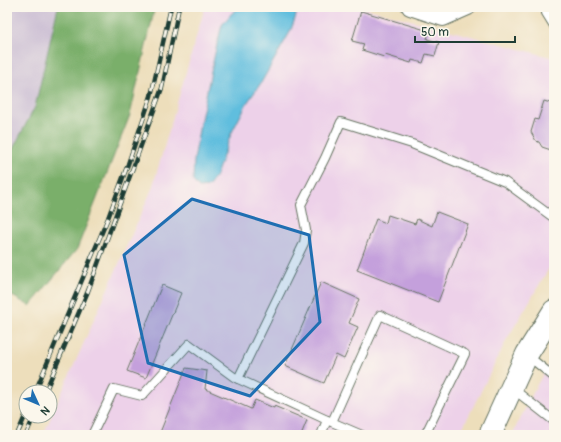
<svg xmlns="http://www.w3.org/2000/svg" width="561" height="442" font-family="Pangolin,sans-serif">
	<rect width="100%" height="100%" fill="#fbf7ec"/>
	<filter id="ink" filterUnits="userSpaceOnUse"><feTurbulence type="fractalNoise" baseFrequency=".025" numOctaves="2"/><feDisplacementMap in="SourceGraphic" scale="8" xChannelSelector="R" yChannelSelector="G"/><feConvolveMatrix kernelMatrix="1 2 1 2 8 2 1 2 1" color-interpolation-filters="sRGB"/></filter>
	<filter id="wash" filterUnits="userSpaceOnUse"><feTurbulence type="fractalNoise" baseFrequency=".012" numOctaves="4" result="noise"/><feDisplacementMap in="SourceGraphic" scale="16" xChannelSelector="R" yChannelSelector="G"/><feGaussianBlur stdDeviation="0.9" result="paint"/><feColorMatrix in="noise" values="0 0 0 0 0 0 0 0 0 0 0 0 0 0 0 0 0 1.4 0 .05"/><feComposite in="paint" operator="in"/></filter>
	<g filter="url(#wash)">
		<rect width="100%" height="100%" fill="#eddebb"/>
		<!-- built -->
		<g fill="#edd1e9">
			<path d="M205,7H360L554,58V260L507,339L459,435H43L152,189Z"/>
			<path d="M554,355V435H512L538,383Z"/>
		</g>
		<!-- industrial -->
		<path fill="#ccbfd4" d="M7,7H58L35,107L7,160Z"/>
		<!-- forest -->
		<path fill="#7aaf6b" stroke="#4c7650" d="M58,7H155L130,115L77,249L30,306L7,293V160L35,107Z"/>
		<!-- water -->
		<path fill="#60bede" stroke="#407e89" d="M240,7H295L296,16L290,32L261,83L247,103L231,134L215,178L208,187L199,188L193,181L194,161L200,124L215,53L222,25L231,14Z"/>
		<g id="blocks">
			<!-- building -->
			<g fill="#c4a0dc">
				<path d="M361,11L429,31L427,39L439,42L435,56L426,54L423,63L412,60L411,63L385,55L384,57L362,50L364,44L352,41Z"/>
				<path d="M544,101L554,104V151L542,147L539,142L536,141L531,132L535,119L538,120Z"/>
				<path d="M437,212L468,224L438,302L357,270L376,219L386,223L388,215L415,224L417,219L432,226Z"/>
				<path d="M321,282L359,299L349,323L358,327L344,359L336,355L324,383L285,366Z"/>
				<path d="M162,285L181,293L146,378L127,371Z"/>
				<path d="M186,368L207,371L205,389L251,409L255,400L274,408V406L307,420L301,435H159Z"/>
			</g>
		</g>
	</g>
	<g filter="url(#ink)">
		<use href="#blocks" fill-opacity="0" stroke="#677563" stroke-width="1"/>
		<g fill="none" stroke-linecap="round" stroke-linejoin="round">
			<defs>
				<g id="lane">
					<path d="M548,7L546,13L554,26"/>
					<path d="M527,355L554,377"/>
					<path d="M238,379L304,243L306,230L301,205L325,158L341,122L412,144L505,182L554,218"/>
					<path d="M512,388L554,421"/>
					<path d="M332,422L380,315L465,354L425,435"/>
					<path d="M92,435L114,389L142,396L189,344L234,377L327,420"/>
					<path d="M321,435L327,420L362,435"/>
					<path d="M552,435L554,432"/>
				</g>
				<path id="street" d="M410,7L443,18L468,7"/>
				<path id="primary" d="M490,435L527,354L554,311"/>
			</defs>
			<!-- lane casing -->
			<use href="#lane" stroke="#677563" stroke-width="10"/>
			<!-- street casing -->
			<use href="#street" stroke="#677563" stroke-width="18"/>
			<!-- primary casing -->
			<use href="#primary" stroke="#677563" stroke-width="24"/>
			<!-- lane -->
			<use href="#lane" stroke="#fff" stroke-width="8"/>
			<!-- street -->
			<use href="#street" stroke="#fff" stroke-width="16"/>
			<!-- primary -->
			<use href="#primary" stroke="#fff" stroke-width="22"/>
			<defs>
				<g id="rail">
					<path d="M35,392L108,218L128,164L151,96L171,7"/>
					<path d="M45,392L88,291L162,88L179,7"/>
					<path d="M17,435L26,414"/>
					<path d="M26,435L34,416"/>
				</g>
			</defs>
			<!-- rail casing -->
			<use href="#rail" stroke="#1f3d34" stroke-width="4.5"/>
			<!-- rail -->
			<use href="#rail" stroke="#fbf7ec" stroke-width="3" stroke-dasharray="9" stroke-linecap="butt"/>
		</g>
	</g>
	<!-- marked area -->
	<path fill="#1f6fb2" fill-opacity="0.2" stroke="#1f6fb2" stroke-width="3" stroke-linejoin="round" d="M192,199L309,235L320,322L250,396L148,363L124,255Z"/>
	<!-- margin -->
	<rect width="561" height="442" fill="none" stroke="#fbf7ec" stroke-width="24"/>
	<!-- north arrow -->
	<g transform="translate(38 404) rotate(134)"><circle r="19" fill="#fbf7ec" stroke="#a3ada2"/>
	<path d="M0-3L7 15L0 10L-7 15Z" fill="#1f6fb2"/>
	<text y="-6" font-size="11" font-weight="bold" text-anchor="middle" fill="#1f3d34">N</text>
	</g>
	<!-- scale -->
	<path d="M415 36v6h100v-6" fill="none" stroke="#1f3d34" stroke-width="2"/>
	<text x="421" y="36" font-size="12" fill="#1f3d34" stroke="#fbf7ec" stroke-width="3" paint-order="stroke">50 m</text>
</svg>
